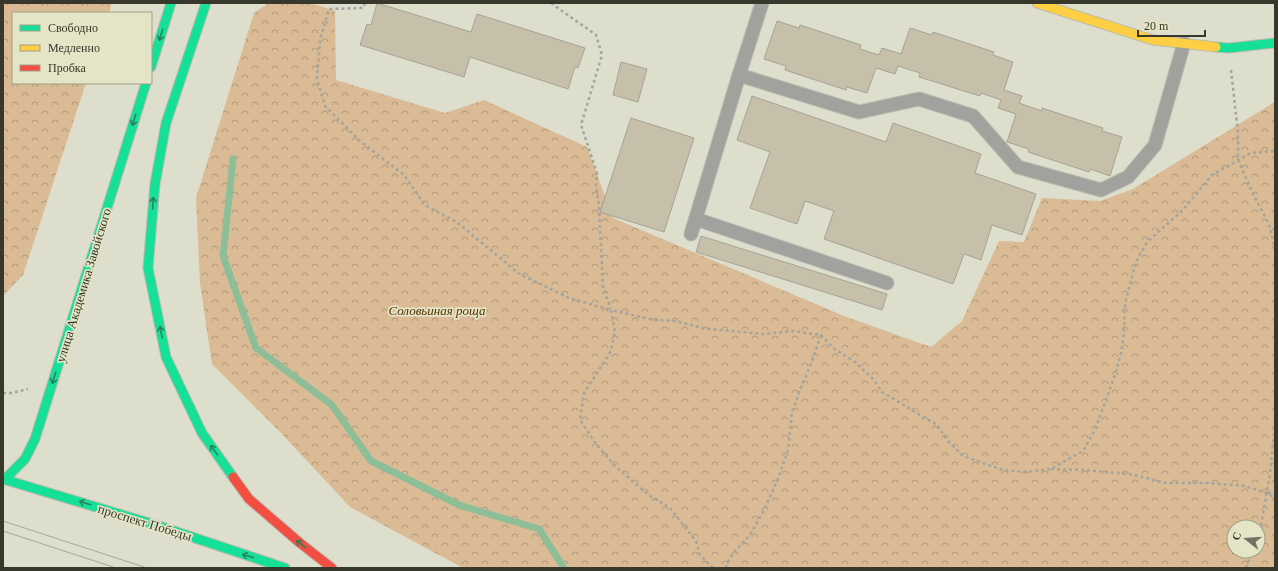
<svg xmlns="http://www.w3.org/2000/svg" width="1278" height="571" font-family="Georgia,serif">
	<defs>
		<pattern id="forest-crowns" width="20" height="18" patternUnits="userSpaceOnUse"><rect width="20" height="18" fill="#dabb95"/><path d="M2 6a3 3 0 1 1 6 0M12 15a3 3 0 1 1 6 0" fill="none" stroke="#b2997a"/></pattern>
	</defs>
	<rect width="100%" height="100%" fill="#dedecd"/>
	<!-- forest -->
	<g fill="url(#forest-crowns)" fill-rule="evenodd">
		<path d="M3,3H112L109,13H13V83H86L23,275L3,296Z"/>
		<path d="M269,3H311L335,11L336,80L445,113L484,100L587,147L613,218L844,316L931,347L962,321L999,241L1024,242L1042,198L1100,201L1133,189L1275,102V568H463L350,507L283,435L212,364L200,283L196,198L254,13ZM1234,527H1258V551H1234Z"/>
	</g>
	<g fill="none" stroke-linecap="round" stroke-linejoin="round">
		<!-- stream -->
		<path stroke="#8ebe98" stroke-width="7" d="M233,159L223,256L256,348L332,405L371,461L459,505L539,529L564,568"/>
	</g>
	<!-- building -->
	<g fill="#c6c0aa" stroke="#a5a396">
		<path d="M377,3L471,32L477,14L585,48L578,68L575,67L568,89L470,57L464,77L360,45L367,24L371,25Z"/>
		<path d="M777,21L799,28L800,25L861,45L860,49L879,55L882,48L901,54L910,28L932,35L933,32L994,52L993,55L1013,62L1004,90L1022,96L1019,103L1042,111V108L1103,128L1102,131L1122,137L1110,176L1090,169L1089,172L1028,152L1029,149L1007,142L1016,114L998,108L1001,100L981,93L980,96L919,77L920,73L898,66L895,74L876,68L867,93L847,87L846,90L785,70L786,66L764,59Z"/>
		<path d="M621,62L647,69L638,102L613,95Z"/>
		<path d="M752,96L886,142L893,123L981,154L975,173L1036,194L1022,235L992,225L981,260L964,254L953,284L824,239L834,211L805,201L797,224L750,208L770,152L737,140Z"/>
		<path d="M631,118L694,138L664,232L600,212Z"/>
		<path d="M701,236L887,294L882,310L696,252Z"/>
	</g>
	<g fill="none" stroke-linecap="round" stroke-linejoin="round">
		<defs>
			<g id="lane">
				<path d="M762,3L739,75L859,112L919,99L973,116L1018,167L1101,190L1128,177L1155,145L1184,43"/>
				<path d="M696,219L887,283"/>
				<path d="M691,234L739,75"/>
			</g>
			<g id="fast">
				<path d="M206,3L166,123L155,184L148,268L166,357L202,433L233,477"/>
				<path d="M1216,47L1229,48L1275,43"/>
				<path d="M151,67L171,3"/>
				<path d="M3,479L159,526L285,568"/>
				<path d="M5,479L25,459L35,439L146,83"/>
			</g>
			<path id="slow" d="M1037,3L1153,40L1216,47"/>
			<path id="jam" d="M233,477L249,499L300,543L332,568"/>
		</defs>
		<!-- lane casing -->
		<use href="#lane" stroke="#bbbbae" stroke-width="15"/>
		<!-- fast casing -->
		<use href="#fast" stroke="#bbbbae" stroke-width="11"/>
		<!-- slow casing -->
		<use href="#slow" stroke="#bbbbae" stroke-width="11"/>
		<!-- jam casing -->
		<use href="#jam" stroke="#bbbbae" stroke-width="11"/>
		<!-- path -->
		<g stroke="#a4a59d" stroke-width="2.5" stroke-dasharray="3 3" stroke-linecap="butt">
			<path d="M365,3L363,8L329,9L320,40L317,79L325,106L360,141L404,175L425,205L458,223L518,273L569,298L611,310"/>
			<path d="M551,3L596,35L602,55L581,125L597,173L596,186L599,206L603,288L611,309"/>
			<path d="M1231,70L1238,133V160L1254,196L1269,224L1275,249"/>
			<path d="M3,393H12L28,389"/>
			<path d="M1051,469L1083,470L1130,474L1166,483H1208L1244,486L1267,493L1275,498"/>
			<path d="M1268,493L1275,492"/>
			<path d="M1258,537L1261,526L1270,474L1275,423"/>
			<path d="M713,568L700,555L696,541L670,508L650,496L616,467L596,444L580,420L584,393L611,351L615,331L611,310L654,320L675,321L707,329L765,334L793,331L821,335L833,348L855,362L874,380L882,392L937,425L947,440L963,456L1003,470L1025,472L1051,469L1083,451L1095,430L1115,375L1121,353L1124,332L1125,304L1136,262L1147,242L1183,210L1212,175L1251,153L1275,151"/>
			<path d="M726,568L727,563L735,551L750,535L764,510L778,479L788,450L792,413L799,393L812,361L821,335"/>
			<path d="M1246,568L1252,551"/>
		</g>
		<!-- lane -->
		<use href="#lane" stroke="#a1a29d" stroke-width="13"/>
		<!-- fast -->
		<use href="#fast" stroke="#16e098" stroke-width="9"/>
		<!-- slow -->
		<use href="#slow" stroke="#ffcf43" stroke-width="9"/>
		<!-- jam -->
		<use href="#jam" stroke="#f24e42" stroke-width="9"/>
		<!-- tram -->
		<g stroke="#a6a79d" stroke-width="1">
			<path d="M3,521L147,568"/>
			<path d="M3,531L116,568"/>
		</g>
	</g>
	<!-- one-way arrows -->
	<defs><path id="oneway-shaft" d="M-6 0H5M1.5-3L5.5 0L1.5 3" fill="none" stroke-width="1.6" stroke-linecap="round" stroke-linejoin="round"/></defs>
	<g stroke="#28835c">
		<use href="#oneway-shaft" transform="translate(161 35) rotate(107)"/>
		<use href="#oneway-shaft" transform="translate(134 120) rotate(107)"/>
		<use href="#oneway-shaft" transform="translate(153 203) rotate(-86)"/>
		<use href="#oneway-shaft" transform="translate(161 332) rotate(-101)"/>
		<use href="#oneway-shaft" transform="translate(54 378) rotate(107)"/>
		<use href="#oneway-shaft" transform="translate(214 450) rotate(-125)"/>
		<use href="#oneway-shaft" transform="translate(85 503) rotate(-163)"/>
		<use href="#oneway-shaft" transform="translate(301 544) rotate(-142)"/>
		<use href="#oneway-shaft" transform="translate(248 556) rotate(-162)"/>
	</g>
	<g text-anchor="middle" stroke-width="3.5" stroke-linejoin="round" paint-order="stroke">
		<!-- street labels -->
		<g font-size="13" fill="#37372b" stroke="#e4e5c6">
			<text transform="translate(83 285) rotate(-73)" y="5">улица Академика Завойского</text>
			<text transform="translate(145 522) rotate(17)" y="5">проспект Победы</text>
		</g>
		<!-- park labels -->
		<g font-size="13" font-style="italic" fill="#543001" stroke="#e4e5c6">
			<text x="437" y="315">Соловьиная роща</text>
		</g>
	</g>
	<!-- border -->
	<rect width="1278" height="571" fill="none" stroke="#37372b" stroke-width="8"/>
	<!-- legend -->
	<rect x="12" y="12" width="140" height="72" fill="#e4e5c6" stroke="#9f9f88"/>
	<rect x="20" y="25" width="20" height="6" fill="#16e098" stroke="#9f9f88"/>
	<text x="48" y="32" font-size="12" fill="#37372b">Свободно</text>
	<rect x="20" y="45" width="20" height="6" fill="#ffcf43" stroke="#9f9f88"/>
	<text x="48" y="52" font-size="12" fill="#37372b">Медленно</text>
	<rect x="20" y="65" width="20" height="6" fill="#f24e42" stroke="#9f9f88"/>
	<text x="48" y="72" font-size="12" fill="#37372b">Пробка</text>
	<!-- north arrow -->
	<g transform="translate(1246 539) rotate(287)"><circle r="19" fill="#e4e5c6" stroke="#9f9f88"/>
	<path d="M0-3L7 15L0 10L-7 15Z" fill="#717164"/>
	<text y="-6" font-size="11" font-weight="bold" text-anchor="middle" fill="#37372b">С</text>
	</g>
	<!-- scale -->
	<path d="M1138 30v6h67v-6" fill="none" stroke="#37372b" stroke-width="2"/>
	<text x="1144" y="30" font-size="12" fill="#37372b" stroke="#e4e5c6" stroke-width="3" paint-order="stroke">20 m</text>
</svg>
